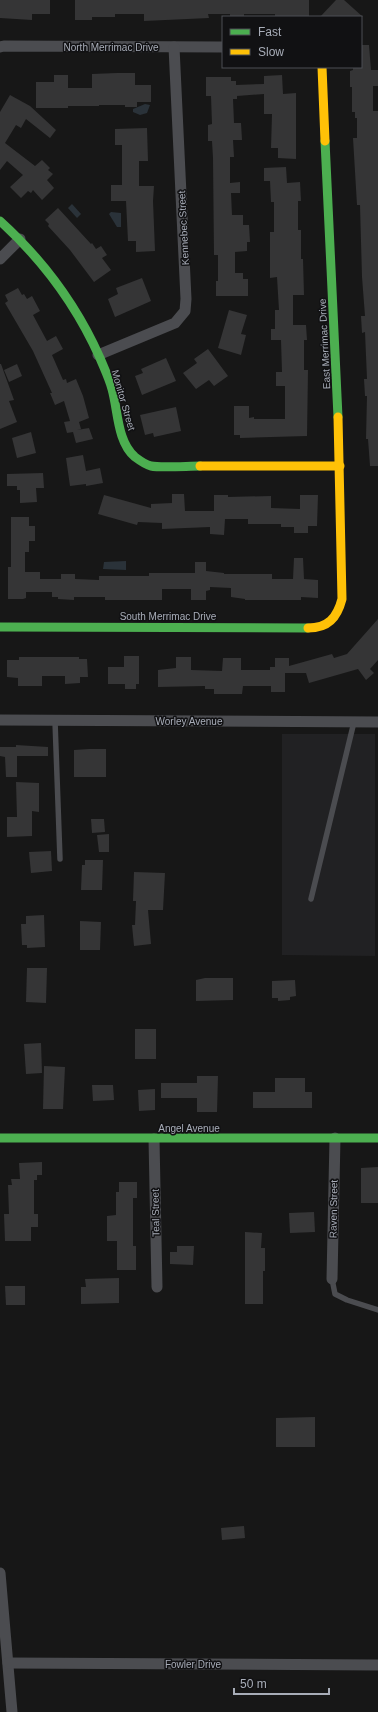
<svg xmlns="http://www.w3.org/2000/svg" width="378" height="1712" font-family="Helvetica,sans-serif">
	<rect width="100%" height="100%" fill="#171717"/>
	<!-- built -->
	<path fill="#212123" d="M282,734H375V956L282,955Z"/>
	<!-- water -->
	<g fill="#2a3239">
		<path d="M145,104L150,105L147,113L140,115L133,112V109Z"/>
		<path d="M72,204L81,214L77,218L68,208Z"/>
		<path d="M111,212L121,213V227H117L109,214Z"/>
		<path d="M126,561V570L103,569L104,562Z"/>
	</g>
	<!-- building -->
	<g fill="#353536">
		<path d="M0,0H50V14H32V20L0,18Z"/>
		<path d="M75,0H309V17H275V14H244V17H230V14H208L209,18L144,21V14H115V17H92V20H75Z"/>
		<path d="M336,0H344L363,17H320Z"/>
		<path d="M361,45H369L371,70H378V86H373V111H378V466H370L368,439H366L367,396H365L364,379H367L365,332L362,333L361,316H365L362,277L360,205H357L353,138H357V118H355V112H352V87H350V71L353,70V67H361Z"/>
		<path d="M117,73H135V85H151V102H137V107H125V105H99V106H68V108H36V82H54V75H68V88H92V74Z"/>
		<path d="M282,75L283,94L296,93V159L278,158V148H271L272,114H264V94L237,96V99H233L234,123H241L242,140H233L234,157H230V183L240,182V193H231L232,215H243V225H249L250,242H247V251L235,252V273H243V279H248V296H216V281H218V255H214L213,158L212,141H208V125L212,124L211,96H206V77H231V81H236V85L264,84V76Z"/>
		<path d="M10,95L30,106L56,130L50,138L26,119L21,128L16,125L5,143L35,166L42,160L50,168L48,170L53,174L47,180L54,188L42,200L33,190L31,193L28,191L21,198L10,187L23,175L7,161L0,170V112Z"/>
		<path d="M147,128L148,161H139V186H154L153,201L155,251L136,252V241H128L126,201H111V185H122V145H115V129Z"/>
		<path d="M286,167L287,183L300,182L301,201H298V230H301V259H303L304,295H293V325H306L307,340H304V370H308L307,436L240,438V435H234V406H249V418L254,417V419H285V386H276V372H282L281,340H271V329H275V310H279L277,277L270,278V232H274V202H271L270,181H264V168Z"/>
		<path d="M58,208L91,244L92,243L96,249L101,246L107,255L102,258L111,270L94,282L70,250L48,226L49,224L45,220Z"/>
		<path d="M142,278L151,301L115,317L108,299L118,294L116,288Z"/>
		<path d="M18,288L22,295L24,294L27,299L32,296L40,311L33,315L47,341L56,336L63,349L52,355L63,380L66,379L67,383L76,379L83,396L89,418L79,422L81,429L77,430L89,428L93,439L76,443L73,432L67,433L64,422L70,421L64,401L55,405L50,393H52L33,351L5,303L8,301L5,295Z"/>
		<path d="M229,310L247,315L241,334L246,335L241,355L218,348Z"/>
		<path d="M208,349L228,376L214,386L209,380L196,389L183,373L197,363L194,359Z"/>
		<path d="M166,358L176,381L142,395L135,376L143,373L141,369Z"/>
		<path d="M0,364H1L14,400L9,401L17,422L0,429Z"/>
		<path d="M17,364L22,376L9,382L4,370Z"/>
		<path d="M176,407L181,431L154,437L153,433L145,435L140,415Z"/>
		<path d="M31,432L36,453L17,458L12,438Z"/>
		<path d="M83,455L86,471L100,468L103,483L86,486V484L70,486L66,458Z"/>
		<path d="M43,473L44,488H36L37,502L20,503V490H17V486H7V474Z"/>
		<path d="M172,494H184L185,511H214V495H228V497L271,496V508L300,509V495H318L317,526H308V533H294V527H281V524H248V519H225L224,535L210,534V527L162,529V523L138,522L137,525L98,514L104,495L151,508V504L172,503Z"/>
		<path d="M11,517H29V526H35V541H29V552H25V572H40V579H61V574H75V579L99,580V576H149V573H195V562H206V571L224,573V574H272V579H293L294,558H303L304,579L318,580V598L301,597V600H245V599L231,597V588L210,587V590L206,591V600H191V589H162V600H105V597H74V600L58,599V597H52V592H26V598L23,599H8V567H11Z"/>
		<path d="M378,619V660L370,669L374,673L366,680L358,669L309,683L306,673H285V692H271V686H243L242,694H214V689H205V686L158,687V670L176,668V657H191V670L222,671L223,658H241V670H270V667H275V658H289V666L332,654L334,658L347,654Z"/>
		<path d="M124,656H139V684H136V689H125V684H108V667H124Z"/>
		<path d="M19,657H79V659H87L88,677H80V683L65,684V676H42V686H18V678L7,677V660H19Z"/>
		<path d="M16,745L48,747V756H17V777H6L5,757L0,756V747H16Z"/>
		<path d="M89,749H106V777H74V750Z"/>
		<path d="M16,782L39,783V812L32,811V836L7,837V817H17Z"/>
		<path d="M91,819H104L105,832L92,833Z"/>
		<path d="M109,834V852H99L97,835Z"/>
		<path d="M51,851L52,871L31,873L29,852Z"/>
		<path d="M85,860H103L102,890H81L82,865H85Z"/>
		<path d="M134,872L165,873L163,910H148L151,944L134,946L132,925H135L136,901H133Z"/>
		<path d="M44,915L45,947L27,948V945H22L21,924H26V916Z"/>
		<path d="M80,921L101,922L100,950H80Z"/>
		<path d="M27,968H47L46,1003L26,1002Z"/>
		<path d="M205,978H233V1000L196,1001V980Z"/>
		<path d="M295,980L296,996L290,997V1000L278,1001V998H272V981Z"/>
		<rect x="135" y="1029" width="21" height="30"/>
		<path d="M41,1043L42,1073L26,1074L24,1044Z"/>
		<path d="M44,1066L65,1067L63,1109H43Z"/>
		<path d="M197,1076H218L217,1112H197V1098H161V1083H197Z"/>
		<path d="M275,1078H305V1092H312V1108H253V1092H275Z"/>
		<path d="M92,1085H113L114,1100L93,1101Z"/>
		<path d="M155,1089V1110L139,1111L138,1090Z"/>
		<path d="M42,1162V1175H37V1180H34V1214H38V1227H31V1241H5L4,1214H9L8,1185H12L11,1179H20L19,1163Z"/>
		<path d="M378,1167V1203H361V1168Z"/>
		<path d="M119,1182H137V1198H133V1246H136V1270H117V1241H107V1216L116,1215V1192H119Z"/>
		<path d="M314,1212L315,1232L290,1233L289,1213Z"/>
		<path d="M245,1232L262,1233L261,1248H265V1271H263V1304H245Z"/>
		<path d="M177,1246H194L193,1265L170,1264V1252H177Z"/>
		<path d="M119,1278V1303L81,1304V1287H86L85,1279Z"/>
		<path d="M5,1286H25V1305H6Z"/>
		<path d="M315,1417V1447H276V1418Z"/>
		<path d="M244,1526L245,1538L222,1540L221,1528Z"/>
	</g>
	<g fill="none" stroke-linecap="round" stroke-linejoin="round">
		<!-- lane -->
		<g stroke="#4b4c50" stroke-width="5.5">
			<path d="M55,721L60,859"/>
			<path d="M311,899L354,722"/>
			<path d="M332,1279L335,1294L347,1300L378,1310"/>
		</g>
		<!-- street -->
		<g stroke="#4b4c50" stroke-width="11">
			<path d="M0,47L4,46L223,47"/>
			<path d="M0,259L20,239"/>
			<path d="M98,355L175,323L185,311L186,299L174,47"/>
			<path d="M0,720L378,722"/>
			<path d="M154,1139L157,1287"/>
			<path d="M332,1279L335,1138"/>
			<path d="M0,1573L12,1712"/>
			<path d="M8,1663L378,1665"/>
		</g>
		<!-- fast -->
		<g stroke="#4caf50" stroke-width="9">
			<path d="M325,141L338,417"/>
			<path d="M0,221C43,260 76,304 100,358C104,368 109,378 112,389C118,410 117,442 135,457C139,460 146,465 151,466C161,468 188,466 200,466"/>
			<path d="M0,627L308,628"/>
			<path d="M0,1138H378"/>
		</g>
		<!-- slow -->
		<g stroke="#ffc107" stroke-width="9">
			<path d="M322,67L325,141"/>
			<path d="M200,466H340"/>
			<path d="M308,628C328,628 337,618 342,599L338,417"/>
		</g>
	</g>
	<g text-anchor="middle" stroke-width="3" stroke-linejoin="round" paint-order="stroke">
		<!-- street labels -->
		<g font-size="10" fill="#a8adb8" stroke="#111113">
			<text x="111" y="51">North Merrimac Drive</text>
			<text transform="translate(183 228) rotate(-93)" y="4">Kennebec Street</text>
			<text transform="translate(324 344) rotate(-93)" y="4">East Merrimac Drive</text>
			<text transform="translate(124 400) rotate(74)" y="4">Monitor Street</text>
			<text x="168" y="620">South Merrimac Drive</text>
			<text x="189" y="725">Worley Avenue</text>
			<text x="189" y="1132">Angel Avenue</text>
			<text transform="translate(333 1209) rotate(-89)" y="4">Raven Street</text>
			<text transform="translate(155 1213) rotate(-91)" y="4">Teal Street</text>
			<text x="193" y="1668">Fowler Drive</text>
		</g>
	</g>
	<!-- legend -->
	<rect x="222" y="16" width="140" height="52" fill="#111113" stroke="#4d4f55"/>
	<rect x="230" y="29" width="20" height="6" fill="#4caf50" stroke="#4d4f55"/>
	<text x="258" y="36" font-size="12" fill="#a8adb8">Fast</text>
	<rect x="230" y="49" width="20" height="6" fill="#ffc107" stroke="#4d4f55"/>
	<text x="258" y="56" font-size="12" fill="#a8adb8">Slow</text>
	<!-- scale -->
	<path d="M234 1688v6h95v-6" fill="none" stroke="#a8adb8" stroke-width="2"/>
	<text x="240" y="1688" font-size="12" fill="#a8adb8" stroke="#111113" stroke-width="3" paint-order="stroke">50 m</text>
</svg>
